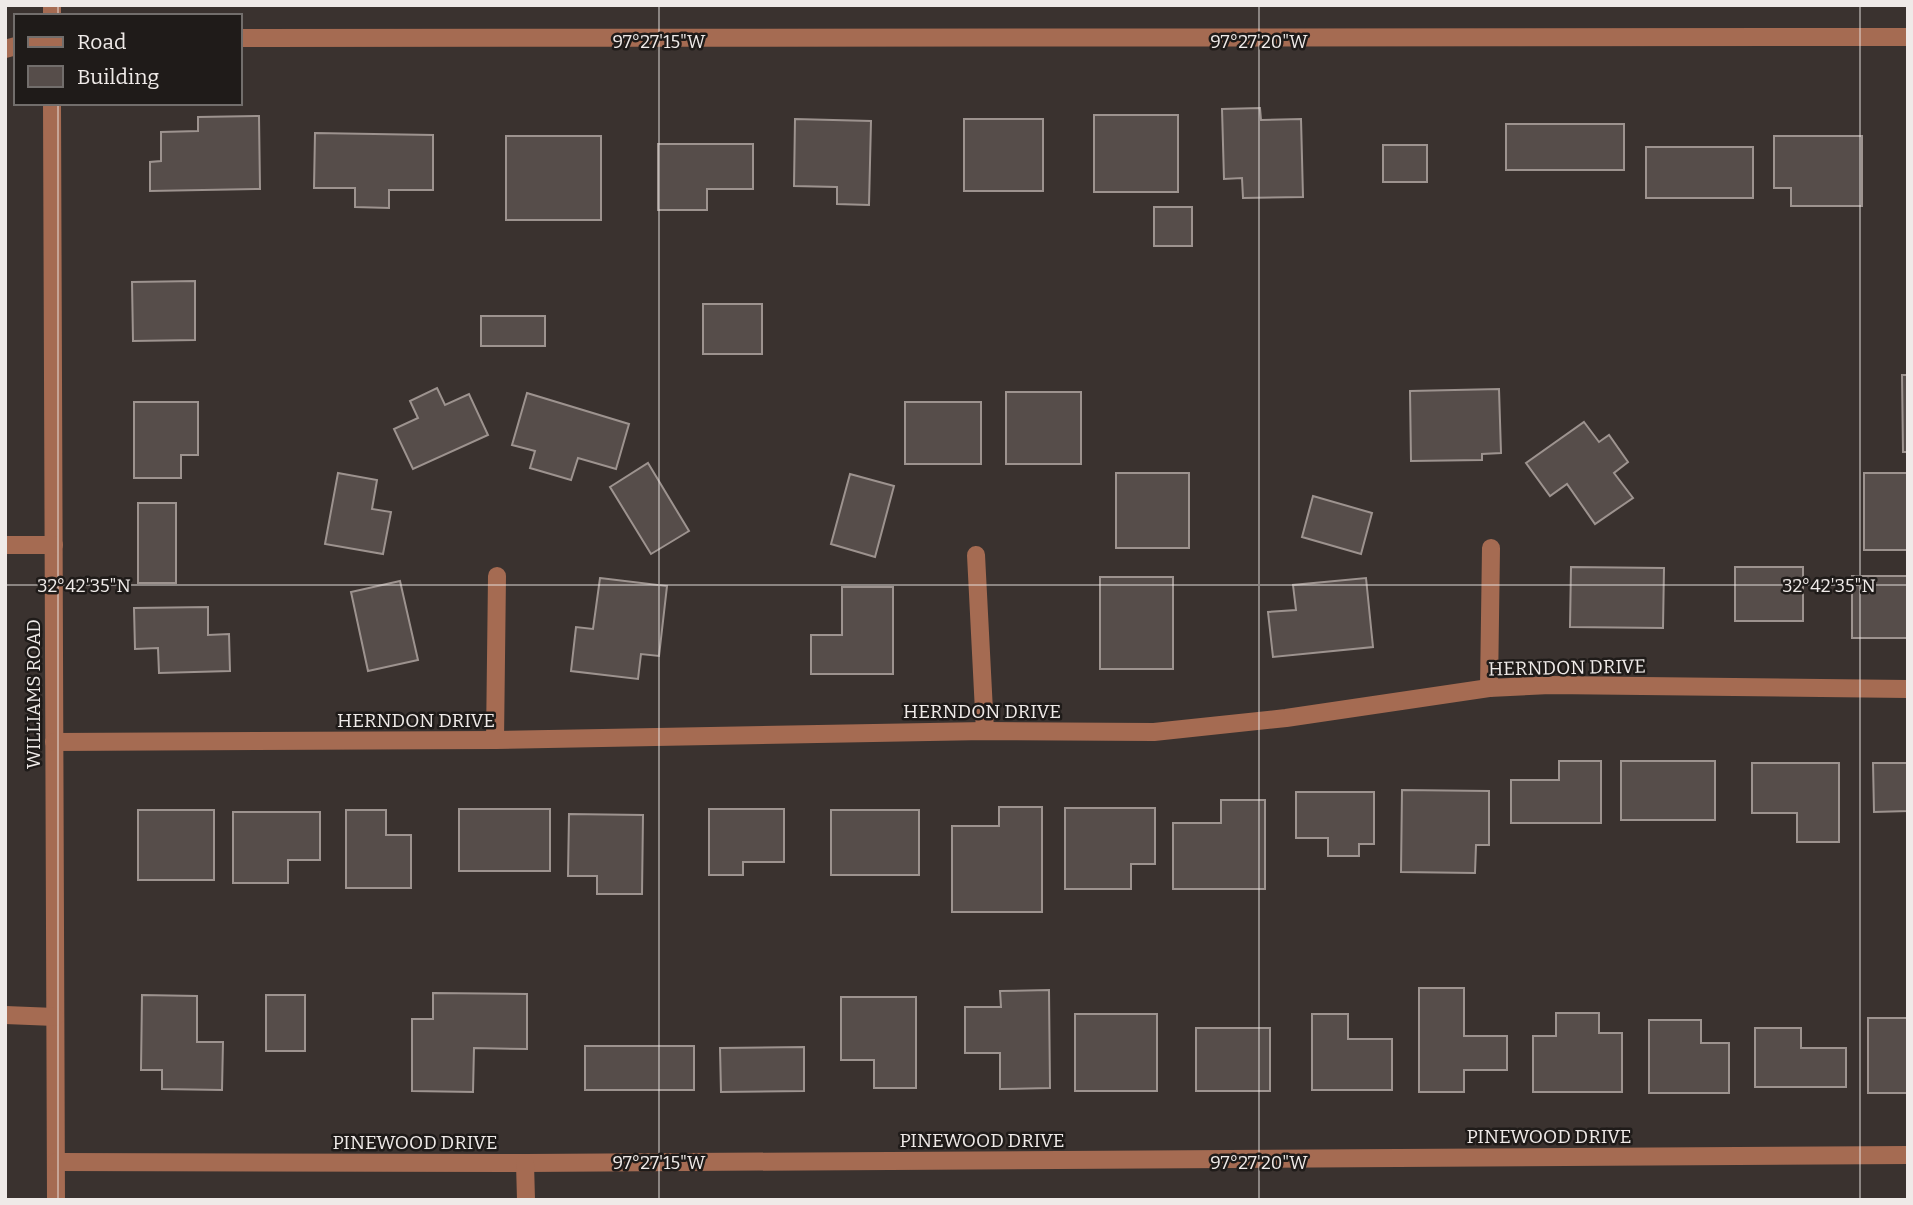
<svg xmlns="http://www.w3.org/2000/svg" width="1913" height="1205" font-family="Bitter,serif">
	<rect width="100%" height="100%" fill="#3a322f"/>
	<!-- building -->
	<g fill="#564d4a" stroke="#9d938f" stroke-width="2">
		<path d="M1260,108L1261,120L1301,119L1303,197L1243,198L1242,178L1224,179L1222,109Z"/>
		<rect x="1094" y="115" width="84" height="77"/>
		<path d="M259,116L260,189L150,191V162L161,161V132L198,131V117Z"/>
		<path d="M795,119L871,121L869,205L837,204V187L794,186Z"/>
		<rect x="964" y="119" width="79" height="72"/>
		<rect x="1506" y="124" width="118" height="46"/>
		<path d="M315,133L433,135V190H389V208L355,207V188H314Z"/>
		<rect x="506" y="136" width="95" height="84"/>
		<path d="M1774,136H1862V206H1791V188H1774Z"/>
		<path d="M658,144H753V189H707V210H658Z"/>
		<rect x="1383" y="145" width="44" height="37"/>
		<rect x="1646" y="147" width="107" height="51"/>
		<rect x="1154" y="207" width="38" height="39"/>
		<path d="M195,281V340L133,341L132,282Z"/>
		<rect x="703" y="304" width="59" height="50"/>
		<rect x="481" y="316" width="64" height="30"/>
		<path d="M1902,375H1908V452H1903Z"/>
		<path d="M437,388L445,405L469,394L488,435L413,469L394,429L418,418L410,401Z"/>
		<path d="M1499,389L1501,453L1482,454V460L1411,461L1410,391Z"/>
		<rect x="1006" y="392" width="75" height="72"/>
		<path d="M527,393L629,424L616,469L578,458L571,480L530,468L535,451L512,445Z"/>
		<path d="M134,402H198V455H181V478H134Z"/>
		<rect x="905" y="402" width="76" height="62"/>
		<path d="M1584,422L1599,442L1609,435L1628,462L1614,473L1633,498L1595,524L1567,484L1550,496L1526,463Z"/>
		<path d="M648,463L689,531L651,554L610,487Z"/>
		<path d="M338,473L377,480L372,509L391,512L383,554L325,544Z"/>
		<rect x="1116" y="473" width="73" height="75"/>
		<rect x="1864" y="473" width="44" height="77"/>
		<path d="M850,474L894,486L875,557L831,544Z"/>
		<path d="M1313,496L1372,513L1361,554L1302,537Z"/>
		<rect x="138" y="503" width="38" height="80"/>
		<path d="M1571,567L1664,568L1663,628L1570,627Z"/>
		<rect x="1735" y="567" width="68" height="54"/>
		<rect x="1852" y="576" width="56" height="62"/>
		<rect x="1100" y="577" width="73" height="92"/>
		<path d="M600,578L667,586L659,656L641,654L638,679L571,671L576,627L593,629Z"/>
		<path d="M1366,578L1373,647L1273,657L1268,612L1296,610L1293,585Z"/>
		<path d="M400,581L418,660L368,671L351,592Z"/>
		<path d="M842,587H893V674H811V635H842Z"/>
		<path d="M208,607V635L229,634L230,671L159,673L158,648L135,649L134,608Z"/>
		<path d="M1559,761H1601V823H1511V780H1559Z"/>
		<rect x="1621" y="761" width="94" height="59"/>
		<path d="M1752,763H1839V842H1797V813H1752Z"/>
		<path d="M1873,763H1908V811L1874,812Z"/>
		<path d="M1402,790L1489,791V845H1476L1475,873L1401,872Z"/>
		<path d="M1296,792H1374V844H1359V856H1328V838H1296Z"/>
		<path d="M1221,800H1265V889H1173V823H1221Z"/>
		<path d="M999,807H1042V912H952V826H999Z"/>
		<path d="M1065,808H1155V864H1131V889H1065Z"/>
		<rect x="459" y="809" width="91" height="62"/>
		<path d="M709,809H784V862H743V875H709Z"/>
		<rect x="138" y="810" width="76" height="70"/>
		<path d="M346,810H386V835H411V888H346Z"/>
		<rect x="831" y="810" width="88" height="65"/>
		<path d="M233,812H320V860H288V883H233Z"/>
		<path d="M569,814L643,815L642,894H597V876H568Z"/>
		<path d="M1419,988H1464V1036H1507V1070H1464V1092H1419Z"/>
		<path d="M1049,990L1050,1088L1000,1089V1053H965V1007H1001L1000,991Z"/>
		<path d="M433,993L527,994V1049L474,1048L473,1092L412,1091V1019H433Z"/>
		<path d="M142,995L197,996V1042H223L222,1090L162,1089V1070H141Z"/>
		<rect x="266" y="995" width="39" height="56"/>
		<path d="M841,997H916V1088H874V1060H841Z"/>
		<path d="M1556,1013H1599V1033H1622V1092H1533V1036H1556Z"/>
		<rect x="1075" y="1014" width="82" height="77"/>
		<path d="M1312,1014H1348V1039H1392V1090H1312Z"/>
		<rect x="1868" y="1018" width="40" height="75"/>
		<path d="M1649,1020H1701V1043H1729V1093H1649Z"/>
		<rect x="1196" y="1028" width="74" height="63"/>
		<path d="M1755,1028H1801V1048H1846V1087H1755Z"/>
		<rect x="585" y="1046" width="109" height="44"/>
		<path d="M804,1047V1091L721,1092L720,1048Z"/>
	</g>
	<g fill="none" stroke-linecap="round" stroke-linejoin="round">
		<!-- minor -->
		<g stroke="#a56b52" stroke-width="18">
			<path d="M52,5V16"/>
			<path d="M240,38L1908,37"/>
			<path d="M5,49L16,46"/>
			<path d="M52,103L56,1200"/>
			<path d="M5,545H54"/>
			<path d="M976,555L985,731"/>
			<path d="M1489,688L1491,548"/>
			<path d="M495,740L497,576"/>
			<path d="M54,742L495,740L985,731L1154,732L1286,718L1489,688L1550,685L1908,689"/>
			<path d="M5,1015L55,1017"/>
			<path d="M56,1162L525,1163L1908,1155"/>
			<path d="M525,1163L526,1200"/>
		</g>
	</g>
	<!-- ticks -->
	<path fill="none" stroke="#efeae8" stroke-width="2" stroke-opacity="0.45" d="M58,5V16M659,5V1200M1259,5V1200M1860,5V1200M58,103V1200M5,585H1908"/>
	<g text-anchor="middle" stroke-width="5" stroke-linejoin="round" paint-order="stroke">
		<!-- street labels -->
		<g font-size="19" fill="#efeae8" stroke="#1f1b19">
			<text transform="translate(1567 667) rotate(-1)" y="7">HERNDON DRIVE</text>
			<text transform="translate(33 694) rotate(-90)" y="7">WILLIAMS ROAD</text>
			<text x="982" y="718">HERNDON DRIVE</text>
			<text x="416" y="727">HERNDON DRIVE</text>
			<text x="1549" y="1143">PINEWOOD DRIVE</text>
			<text x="982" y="1147">PINEWOOD DRIVE</text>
			<text x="415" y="1149">PINEWOOD DRIVE</text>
		</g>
	</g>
	<g font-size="18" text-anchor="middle" fill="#efeae8" stroke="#1f1b19" stroke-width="5" stroke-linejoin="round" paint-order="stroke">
		<text x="659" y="48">97°27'15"W</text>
		<text x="1259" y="48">97°27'20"W</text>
		<text x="1829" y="592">32°42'35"N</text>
		<text x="84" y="592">32°42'35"N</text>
		<text x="659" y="1169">97°27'15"W</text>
		<text x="1259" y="1169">97°27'20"W</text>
	</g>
	<!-- border -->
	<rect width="1913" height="1205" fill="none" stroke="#efeae8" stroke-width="14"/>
	<!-- legend -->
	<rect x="14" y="14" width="228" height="91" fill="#1f1b19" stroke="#726e6c" stroke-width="2"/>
	<rect x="28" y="37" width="35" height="10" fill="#a56b52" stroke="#726e6c" stroke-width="2"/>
	<text x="77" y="49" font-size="21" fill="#efeae8">Road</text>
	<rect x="28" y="66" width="35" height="21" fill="#564d4a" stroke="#726e6c" stroke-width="2"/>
	<text x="77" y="84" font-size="21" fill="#efeae8">Building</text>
</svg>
